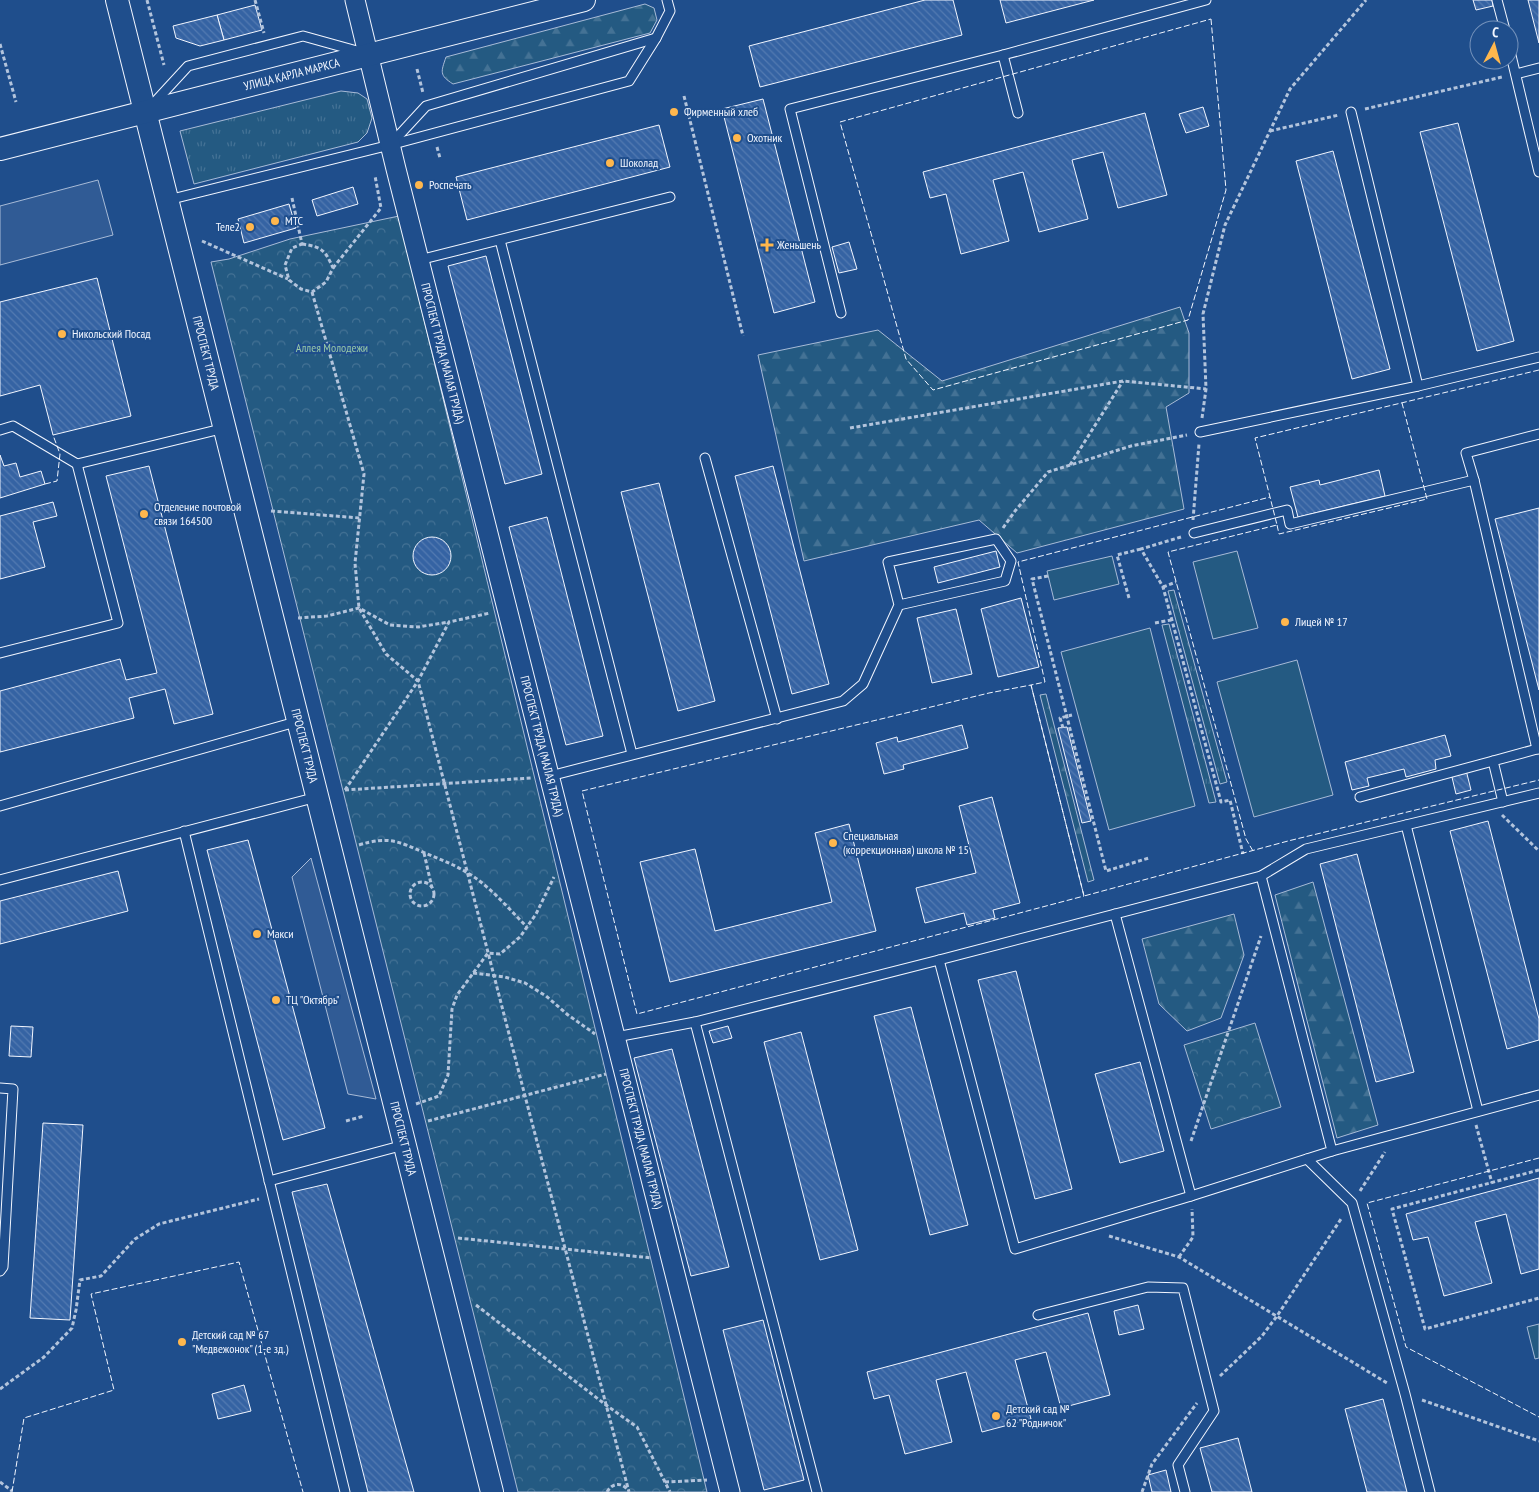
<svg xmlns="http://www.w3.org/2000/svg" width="1539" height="1492" font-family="'PT Sans Narrow',sans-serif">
	<defs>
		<pattern id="grass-tufts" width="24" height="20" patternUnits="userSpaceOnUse" patternTransform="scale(1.25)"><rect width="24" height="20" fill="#245a82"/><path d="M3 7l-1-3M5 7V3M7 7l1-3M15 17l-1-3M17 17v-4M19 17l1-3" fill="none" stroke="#447295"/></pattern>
		<pattern id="forest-firs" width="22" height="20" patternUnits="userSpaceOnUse" patternTransform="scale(1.25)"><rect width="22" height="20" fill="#245a82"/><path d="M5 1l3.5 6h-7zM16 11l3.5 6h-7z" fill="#447295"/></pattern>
		<pattern id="park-crowns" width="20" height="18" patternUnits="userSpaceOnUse" patternTransform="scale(1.25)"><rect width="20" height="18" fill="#245a82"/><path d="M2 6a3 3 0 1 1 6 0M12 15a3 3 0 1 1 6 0" fill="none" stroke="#447295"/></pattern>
		<pattern id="building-back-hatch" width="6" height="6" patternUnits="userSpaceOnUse" patternTransform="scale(1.25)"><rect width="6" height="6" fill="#3563a3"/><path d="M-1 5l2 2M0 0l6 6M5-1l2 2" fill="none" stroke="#537ab1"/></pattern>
	</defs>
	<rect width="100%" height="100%" fill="#1f4e8c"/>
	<!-- grass -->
	<g fill="url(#grass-tufts)" stroke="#a8bbd7">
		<path d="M341,91L358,93L367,99L372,118L367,133L358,142L194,184L180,131Z"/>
		<path d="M1174,590L1227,782L1220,784L1168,591Z"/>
		<path d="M1169,624L1216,802L1209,803L1162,625Z"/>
	</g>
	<!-- forest -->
	<g fill="url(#forest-firs)" stroke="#a8bbd7">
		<path d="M645,4L654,8L657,20L650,33L453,84C439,75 441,72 446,57Z"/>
		<path d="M1180,307L1189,333V393L1166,407L1184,509L1017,553L979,520L804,561L758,355L878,330L942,381Z"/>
		<path d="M1046,694L1094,880L1088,882L1040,695Z"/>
		<path d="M1313,882L1378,1125L1337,1138L1275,895Z"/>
		<path d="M1234,914L1244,955L1221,1018L1187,1031L1159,1004L1142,939Z"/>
	</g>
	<!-- park -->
	<g fill="url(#park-crowns)" stroke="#a8bbd7">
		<path d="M399,216L707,1492H518L211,262L229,259L290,239Z"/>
		<path d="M1255,1023L1281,1107L1211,1129L1184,1045Z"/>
	</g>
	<!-- pitch -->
	<g fill="#245a82" stroke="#a8bbd7">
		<path d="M1237,551L1258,628L1213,639L1193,562Z"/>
		<path d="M1112,556L1119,584L1054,600L1047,571Z"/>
		<path d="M1150,628L1195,806L1109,830L1061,652Z"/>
		<path d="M1297,660L1333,795L1254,817L1217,682Z"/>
		<path d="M1539,1324V1358L1535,1359L1527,1327Z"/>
	</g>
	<!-- parking -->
	<g fill="#305b95" stroke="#a8bbd7">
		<path d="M98,180L113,235L0,265V206Z"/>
		<path d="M311,858L376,1099L348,1094L292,877Z"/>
	</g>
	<!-- building -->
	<g fill="url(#building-back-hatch)" stroke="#f2f6ff">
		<path d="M925,0H953L962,35L760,87L749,46Z"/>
		<path d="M1000,0H1094L1006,23Z"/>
		<path d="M1473,0H1492L1493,6L1476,10Z"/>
		<path d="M1528,0H1539V43Z"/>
		<path d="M255,5L262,30L224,40L217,15Z"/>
		<path d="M217,15L224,40L200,46L176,38L173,26Z"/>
		<path d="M763,99L815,302L774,313L722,109Z"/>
		<path d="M1203,107L1209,126L1186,133L1179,114Z"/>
		<path d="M1145,113L1167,195L1118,208L1103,152L1072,160L1088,219L1039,232L1023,172L993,180L1009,241L961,254L946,194L930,198L923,172Z"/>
		<path d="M1458,123L1514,341L1477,351L1420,132Z"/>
		<path d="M659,125L670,167L467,220L456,177Z"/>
		<path d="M1333,151L1390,369L1352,379L1296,161Z"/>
		<path d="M353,187L358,204L317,216L312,200Z"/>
		<path d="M289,204L296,228L244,243L238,219Z"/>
		<path d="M849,242L857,269L839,273L832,247Z"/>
		<path d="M486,256L542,474L505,484L448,266Z"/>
		<path d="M97,278L131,416L53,435L40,385L0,396V302Z"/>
		<path d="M0,455L4,466L16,463L20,477L41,471L45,484L0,498Z"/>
		<path d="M149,466L213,714L174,724L165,689L129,698L134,718L0,752V691L120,659L126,680L157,673L106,476Z"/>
		<path d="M773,466L829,684L792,694L735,476Z"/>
		<path d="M1379,470L1385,496L1298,517L1290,487L1319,480L1320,485Z"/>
		<path d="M659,483L715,701L678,711L621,492Z"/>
		<path d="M53,502L57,516L33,522L45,567L0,579V516Z"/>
		<path d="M1539,508V690L1495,519Z"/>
		<path d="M547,517L603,736L566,745L509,527Z"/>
		<circle cx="432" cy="556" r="19"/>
		<path d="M996,551L1000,567L938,583L934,567Z"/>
		<path d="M1021,598L1039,667L998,677L981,609Z"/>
		<path d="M956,609L972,674L932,683L917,618Z"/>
		<path d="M962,725L968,748L903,765L904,769L884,774L876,743L897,737L898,742Z"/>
		<path d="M1067,727L1091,821L1082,823L1058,728Z"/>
		<path d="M1445,735L1451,756L1435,760L1436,769L1406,777L1404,769L1367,778L1369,786L1352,790L1345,762Z"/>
		<path d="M1466,770L1471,790L1456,794L1451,773Z"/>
		<path d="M992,797L1020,903L993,910L995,918L967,925L964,913L925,923L916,888L976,873L959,806Z"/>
		<path d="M1488,821L1539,1019V1040L1507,1049L1450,831Z"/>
		<path d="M849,824L876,931L670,982L640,862L695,849L715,931L832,902L815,833Z"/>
		<path d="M248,840L325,1128L283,1140L207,850Z"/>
		<path d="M1357,854L1414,1072L1376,1082L1320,864Z"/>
		<path d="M118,871L128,911L0,944V901Z"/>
		<path d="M1016,971L1072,1189L1035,1199L978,980Z"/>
		<path d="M911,1007L968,1225L930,1235L874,1016Z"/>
		<path d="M11,1026L33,1027L31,1057L9,1056Z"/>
		<path d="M728,1026L732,1038L713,1043L709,1031Z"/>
		<path d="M801,1032L858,1250L820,1260L764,1042Z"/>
		<path d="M672,1049L729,1267L691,1276L634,1058Z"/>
		<path d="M1140,1062L1164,1151L1120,1163L1095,1074Z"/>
		<path d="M43,1123L83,1125L70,1320L30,1318Z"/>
		<path d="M1539,1178V1269L1521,1274L1506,1214L1475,1222L1492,1283L1444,1296L1428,1237L1413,1240L1406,1214Z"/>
		<path d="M327,1184L414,1492H368L292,1192Z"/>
		<path d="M1138,1305L1144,1329L1119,1335L1114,1311Z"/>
		<path d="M1088,1313L1110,1395L1061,1408L1046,1352L1015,1360L1031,1419L982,1432L966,1372L936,1380L952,1442L905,1454L889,1395L874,1399L867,1372Z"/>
		<path d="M763,1320L804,1480L764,1490L723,1330Z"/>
		<path d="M244,1385L251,1411L218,1419L212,1394Z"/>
		<path d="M1383,1399L1390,1426L1407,1492H1367L1345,1409Z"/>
		<path d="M1238,1438L1252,1492H1212L1200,1448Z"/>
		<path d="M1166,1470L1171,1492H1152L1148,1475Z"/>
	</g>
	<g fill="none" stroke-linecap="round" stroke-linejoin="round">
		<defs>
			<g id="service">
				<path d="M1497,0L1505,30"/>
				<path d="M1509,47L1539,172"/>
				<path d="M1003,55L1018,113"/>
				<path d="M1516,74L1539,68"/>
				<path d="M153,104L188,66L303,36L357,51"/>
				<path d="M1351,112L1418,386"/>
				<path d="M390,145L426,106L656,38"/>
				<path d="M168,200L390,145L629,81L656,38L670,11L667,0"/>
				<path d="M500,240L632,754"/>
				<path d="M419,260L670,197"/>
				<path d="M841,313L790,109L1003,55L1206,0"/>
				<path d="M0,430L13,426L77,464L225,428"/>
				<path d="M1200,432L1418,386L1539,357"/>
				<path d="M705,458L777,719"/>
				<path d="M1474,480L1537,749H1539"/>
				<path d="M1194,533L1287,510L1290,524L1474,480L1466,453L1539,434"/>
				<path d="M0,653L118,623L77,464"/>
				<path d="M550,776L843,701L863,684L899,605L888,562L996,539L1011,561L1005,581L899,605"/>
				<path d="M1360,797L1493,761"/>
				<path d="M1503,802L1493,761L1537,749"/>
				<path d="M0,806L299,721"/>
				<path d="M1406,825L1478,1111"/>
				<path d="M184,831L345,1492"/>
				<path d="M0,880L317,797"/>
				<path d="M1115,914L1191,1196"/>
				<path d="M939,960L1015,1249L1191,1196L1332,1151L1261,876"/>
				<path d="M695,1022L817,1492"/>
				<path d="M616,1037L695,1022L939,960L1261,876L1306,849L1539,793"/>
				<path d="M0,1088L13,1089L3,1267L0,1271"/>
				<path d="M1332,1151L1539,1095"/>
				<path d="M1307,1159L1352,1203L1405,1394L1430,1492"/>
				<path d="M269,1181L404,1145"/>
				<path d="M1038,1315L1148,1287L1183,1288L1214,1411L1178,1465L1185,1492"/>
			</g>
			<g id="minor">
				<path id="s1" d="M355,0L396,169L730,1492"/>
			</g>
			<g id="tertiary">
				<path id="s2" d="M117,0L492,1492"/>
				<path id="s3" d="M0,149L584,0"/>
			</g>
		</defs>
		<!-- service casing -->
		<use href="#service" stroke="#f2f6ff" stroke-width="11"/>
		<!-- minor casing -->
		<use href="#minor" stroke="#f2f6ff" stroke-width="21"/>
		<!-- tertiary casing -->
		<use href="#tertiary" stroke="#f2f6ff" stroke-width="24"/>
		<!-- path -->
		<g stroke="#b3c4dc" stroke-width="3" stroke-dasharray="4 2.5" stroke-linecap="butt">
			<path d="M147,0L164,65"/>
			<path d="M255,0L264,33"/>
			<path d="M0,44L16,102"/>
			<path d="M417,69L423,93"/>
			<path d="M684,96L743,336"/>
			<path d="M1365,109L1502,77"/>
			<path d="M1270,131L1339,115"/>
			<path d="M437,147L440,158"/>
			<path d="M292,198L302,244"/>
			<path d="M202,241L288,279"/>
			<path d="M302,244C322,247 325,250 333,268L326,282L312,292L301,289L289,280L285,265L292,248Z"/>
			<path d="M333,268L381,208L375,176"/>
			<path d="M312,292L364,474L355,563L359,608L386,654L418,681L525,1096L629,1492"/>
			<path d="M1202,418L1206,389L1203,314L1225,225L1290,89L1366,0"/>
			<path d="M850,428L1123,381L1206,389"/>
			<path d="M1070,465L1123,381"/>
			<path d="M271,511L360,518"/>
			<path d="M1193,520L1199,444"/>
			<path d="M1003,528L1015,511L1048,472L1131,446L1187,435"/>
			<path d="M1181,537L1141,549L1163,587L1221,802L1230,800L1243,854"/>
			<path d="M1048,576L1032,579L1106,871L1149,858"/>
			<path d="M1163,587L1176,582"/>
			<path d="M1129,598L1117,555L1141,549"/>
			<path d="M298,618L327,616L359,608L390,625L418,627L449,622"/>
			<path d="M1155,623L1171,620"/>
			<path d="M1063,728L1060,718L1072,715"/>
			<path d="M345,790L418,681L449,622L490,613"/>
			<path d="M345,790L531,778"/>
			<path d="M1502,815L1539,851"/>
			<path d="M359,845C388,836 398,841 425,853C442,860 458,866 474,877C493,890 510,910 527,927"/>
			<path d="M424,853L432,888"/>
			<circle cx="422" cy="894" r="12"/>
			<path d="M473,973L505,977L525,983L546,996L568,1015L595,1034"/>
			<path d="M416,1104L439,1096L448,1075L452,1009L457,995L488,953L500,954L520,937L536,914L554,877"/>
			<path d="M346,1121L364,1116"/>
			<path d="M428,1121L606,1074"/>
			<path d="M1476,1125L1492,1183"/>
			<path d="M1191,1141L1261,936"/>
			<path d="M1539,1170L1392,1209L1425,1329L1539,1298"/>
			<path d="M1360,1191L1385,1152"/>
			<path d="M1109,1236L1179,1257L1387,1383"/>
			<path d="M458,1238L652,1258"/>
			<path d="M1179,1257L1193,1237L1192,1209"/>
			<path d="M476,1305L606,1405L637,1427L670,1492"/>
			<path d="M1220,1376L1262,1336L1277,1316L1341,1219"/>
			<path d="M0,1389L44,1357L72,1328L76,1310L80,1280L101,1276L135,1239L159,1224L259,1199"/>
			<path d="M1422,1400L1539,1441"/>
			<path d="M0,1482L12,1491"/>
			<path d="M665,1482L707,1480"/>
			<path d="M607,1492C612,1483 621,1482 627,1489"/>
			<path d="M1142,1492L1152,1464L1197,1403"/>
		</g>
		<!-- service -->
		<use href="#service" stroke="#1f4e8c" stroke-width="9"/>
		<!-- minor -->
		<use href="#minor" stroke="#1f4e8c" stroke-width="19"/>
		<!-- tertiary -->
		<use href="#tertiary" stroke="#1f4e8c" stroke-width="22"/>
		<!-- fence -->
		<g stroke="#f2f6ff" stroke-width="1" stroke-dasharray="6 2.5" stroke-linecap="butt">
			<path d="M1211,19L1226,190L1188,320L933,390L906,359L840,122Z"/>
			<path d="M1539,370L1255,438L1270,497L1018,562L1045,682L1031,685L1084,896L1288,841L1539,780"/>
			<path d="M45,484L57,481L60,454L53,435"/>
			<path d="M1277,525L1279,534L1427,499L1402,403"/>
			<path d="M1031,685L1084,896L637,1014L582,791L989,693Z"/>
			<path d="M1253,851L1246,839L1168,552L1277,525L1270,497"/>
			<path d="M1539,1158L1367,1203L1406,1347L1539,1417"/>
			<path d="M12,1492L24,1418L114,1390L91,1294L239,1262L303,1492"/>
		</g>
	</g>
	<!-- markers -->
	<g fill="#ffb74d" stroke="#1f4e8c" stroke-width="2">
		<circle cx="674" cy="112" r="5"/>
		<circle cx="737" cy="138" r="5"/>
		<circle cx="610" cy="163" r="5"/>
		<circle cx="419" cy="185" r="5"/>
		<circle cx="275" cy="221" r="5"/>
		<circle cx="250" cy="227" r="5"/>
		<path d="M764.5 237.5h5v5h5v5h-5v5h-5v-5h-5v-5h5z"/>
		<circle cx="62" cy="334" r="5"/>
		<circle cx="144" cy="514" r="5"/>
		<circle cx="1285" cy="622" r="5"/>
		<circle cx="833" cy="843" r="5"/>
		<circle cx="257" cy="934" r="5"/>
		<circle cx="276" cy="1000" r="5"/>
		<circle cx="182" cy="1342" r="5"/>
		<circle cx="996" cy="1416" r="5"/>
	</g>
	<g text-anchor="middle" stroke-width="4" stroke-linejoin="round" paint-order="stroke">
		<!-- street labels -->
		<g font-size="12" fill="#f2f6ff" stroke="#1f4e8c">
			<text dy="4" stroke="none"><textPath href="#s3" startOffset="301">УЛИЦА КАРЛА МАРКСА</textPath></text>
			<text dy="4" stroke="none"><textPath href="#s2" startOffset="364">ПРОСПЕКТ ТРУДА</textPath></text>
			<text dy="4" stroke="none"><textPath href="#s1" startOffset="364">ПРОСПЕКТ ТРУДА (МАЛАЯ ТРУДА)</textPath></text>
			<text dy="4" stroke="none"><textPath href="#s2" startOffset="769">ПРОСПЕКТ ТРУДА</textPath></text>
			<text dy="4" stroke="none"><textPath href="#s1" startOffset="769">ПРОСПЕКТ ТРУДА (МАЛАЯ ТРУДА)</textPath></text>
			<text dy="4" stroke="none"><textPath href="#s2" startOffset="1174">ПРОСПЕКТ ТРУДА</textPath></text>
			<text dy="4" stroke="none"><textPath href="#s1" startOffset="1174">ПРОСПЕКТ ТРУДА (МАЛАЯ ТРУДА)</textPath></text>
		</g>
		<!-- poi labels -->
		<g font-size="12" fill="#f2f6ff" stroke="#1f4e8c" text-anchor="start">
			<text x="684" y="116">Фирменный хлеб</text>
			<text x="747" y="142">Охотник</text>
			<text x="620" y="167">Шоколад</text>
			<text x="429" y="189">Роспечать</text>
			<text x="285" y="225">МТС</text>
			<text x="240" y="231" text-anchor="end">Теле2</text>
			<text x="777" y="249">Женьшень</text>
			<text x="72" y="338">Никольский Посад</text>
			<text x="154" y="511">Отделение почтовой<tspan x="154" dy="14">связи 164500</tspan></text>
			<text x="1295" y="626">Лицей № 17</text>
			<text x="843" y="840">Специальная<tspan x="843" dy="14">(коррекционная) школа № 15</tspan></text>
			<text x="267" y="938">Макси</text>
			<text x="286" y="1004">ТЦ "Октябрь"</text>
			<text x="192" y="1339">Детский сад № 67<tspan x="192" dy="14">"Медвежонок" (1-е зд.)</tspan></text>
			<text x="1006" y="1413">Детский сад №<tspan x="1006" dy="14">62 "Родничок"</tspan></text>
		</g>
		<!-- park labels -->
		<g font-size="12" fill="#97c8a6" stroke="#1f4e8c">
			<text x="332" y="352">Аллея Молодежи</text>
		</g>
	</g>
	<!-- north arrow -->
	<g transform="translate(1494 45) rotate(6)"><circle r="24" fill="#1f4e8c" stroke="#7391ba"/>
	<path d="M0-4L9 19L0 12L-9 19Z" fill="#ffb74d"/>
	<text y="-8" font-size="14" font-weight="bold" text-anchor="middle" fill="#f2f6ff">С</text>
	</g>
</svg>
